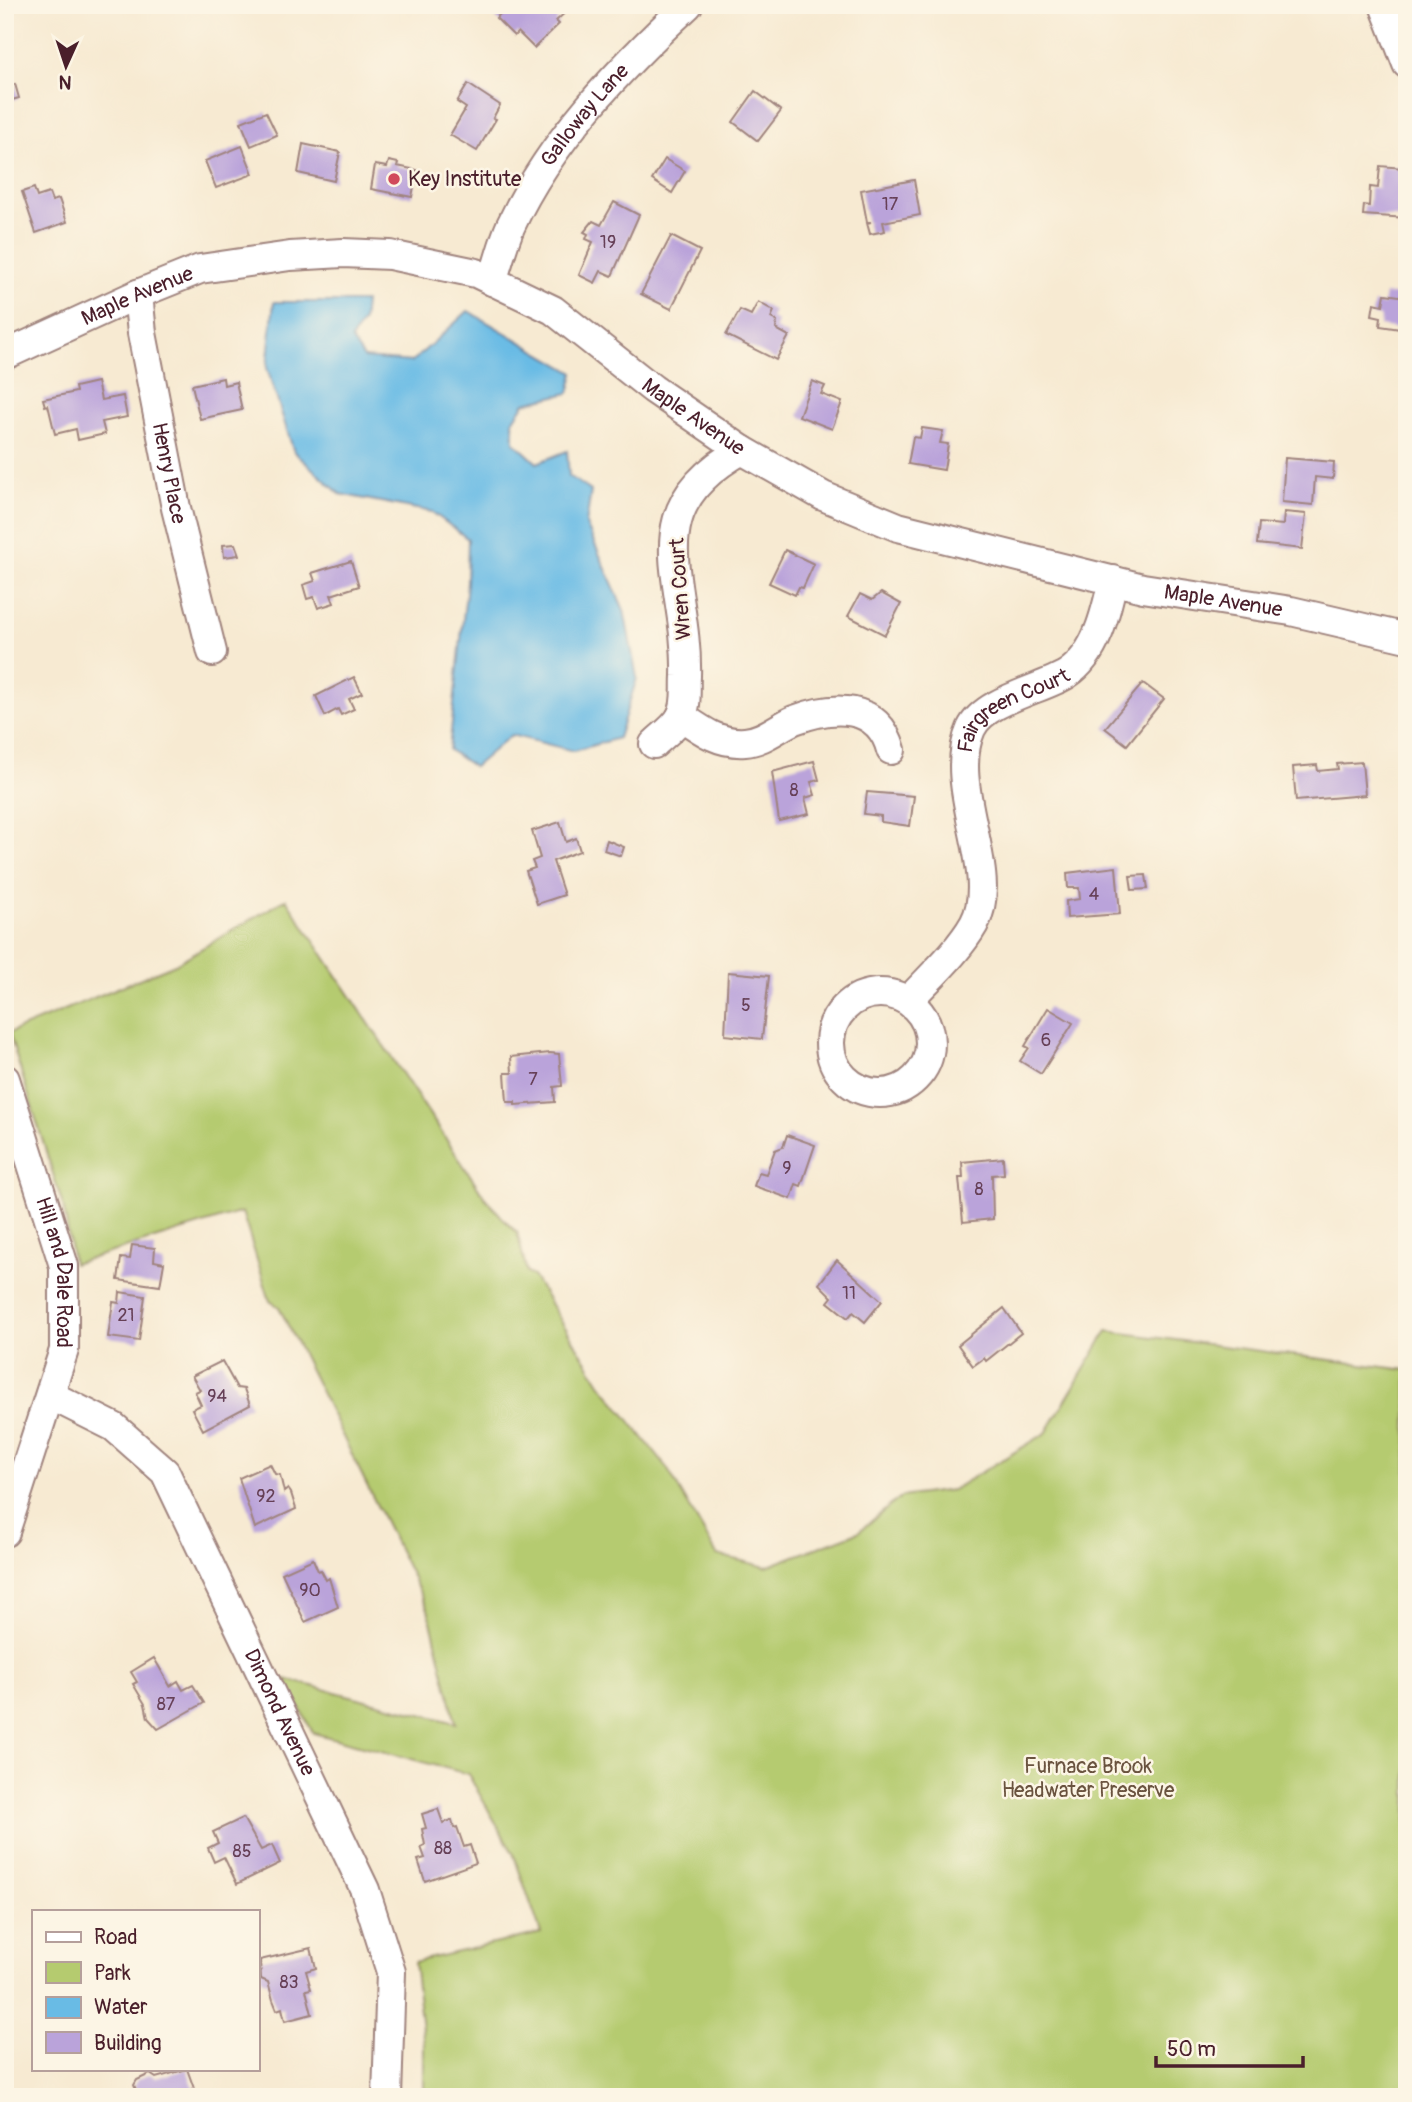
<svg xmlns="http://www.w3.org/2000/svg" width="1412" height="2102" font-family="Pangolin,sans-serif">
	<rect width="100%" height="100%" fill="#fcf5e5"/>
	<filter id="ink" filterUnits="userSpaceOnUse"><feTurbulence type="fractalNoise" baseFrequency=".0143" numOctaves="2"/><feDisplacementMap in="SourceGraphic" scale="14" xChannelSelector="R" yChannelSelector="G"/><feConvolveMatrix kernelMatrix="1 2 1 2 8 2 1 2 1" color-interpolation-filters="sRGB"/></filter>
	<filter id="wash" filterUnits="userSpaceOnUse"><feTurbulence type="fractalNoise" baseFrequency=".00686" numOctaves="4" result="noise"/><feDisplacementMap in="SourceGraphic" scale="28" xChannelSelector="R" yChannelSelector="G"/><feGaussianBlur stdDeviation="1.57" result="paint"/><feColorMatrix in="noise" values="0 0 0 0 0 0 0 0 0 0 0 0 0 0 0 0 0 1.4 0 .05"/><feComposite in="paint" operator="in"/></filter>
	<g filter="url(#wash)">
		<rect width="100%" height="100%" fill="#f7ead2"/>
		<!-- green -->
		<path fill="#b5cb6f" stroke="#80754d" stroke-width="2" d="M286,899L486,1199C495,1208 509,1227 517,1232L527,1273L533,1276L600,1383L667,1468L717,1555L766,1567L858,1532L901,1497L952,1490L1046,1433L1107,1331L1407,1370V2097H424V2045L414,1962L541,1933L513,1853L468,1774L313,1733L285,1679L456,1723L428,1609L279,1307L270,1301L242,1212L73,1264L64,1209L9,1033L175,964Z"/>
		<!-- water -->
		<path fill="#69bbe5" stroke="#5a6d88" stroke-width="2" d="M274,302H365L363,321L351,339L364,358L412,362L468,311L574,373L569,393L525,403L513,421L514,442L537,463L567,451L569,476L591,491L586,524L624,610L637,678L618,738L574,751L511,735L474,767L449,750L467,583L468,539L432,512L340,494L294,452L267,368Z"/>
		<g id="blocks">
			<!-- building -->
			<g fill="#baa3da">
				<path d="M509,5H567L570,8L556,21L559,24L534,48L518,32L514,36L496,18Z"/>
				<path d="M15,84L19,98L5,102V87Z"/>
				<path d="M468,84L500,105L493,118L496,119L477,151L450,135L466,108L457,102Z"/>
				<path d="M755,91L781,111L758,141L733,122Z"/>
				<path d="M266,112L277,135L251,146L241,122Z"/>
				<path d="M303,144L340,152L334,181L298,173Z"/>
				<path d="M242,146L253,174L216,188L205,161Z"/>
				<path d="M665,159L685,171L672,193L652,180Z"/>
				<path d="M389,161L398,163L397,166L417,170L412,197L371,189L375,165L387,167Z"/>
				<path d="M1403,165L1407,166V218L1363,215L1364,205L1369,206L1370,187L1378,188L1380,166L1403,168Z"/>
				<path d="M914,180L920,215L883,222L885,231L870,234L867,223L871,222H867L861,190Z"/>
				<path d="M34,188L37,197L49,193L52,201L59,199L67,222L36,233L22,192Z"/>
				<path d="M614,202L639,215L612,276L601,271L595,283L579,275L593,242L586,239L588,234L584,232L593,221L601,225Z"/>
				<path d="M671,236L700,251L671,309L641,294Z"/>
				<path d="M1385,294L1407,297V330L1380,326L1381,317L1372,315L1374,303L1383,305Z"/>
				<path d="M758,302L774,311L771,318L777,321L776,329L789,336L776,360L726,335L740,310L751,315Z"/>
				<path d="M223,378L224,385L236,382L242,410L200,419L192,385Z"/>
				<path d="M812,381L825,386L821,394L842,402L832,429L799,416Z"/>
				<path d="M97,382L101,400L123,396L127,417L102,422L105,434L78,440L76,429L55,434L48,405L45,406L43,399L76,392L75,387Z"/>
				<path d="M922,428L943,431L940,443L948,444L944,470L908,464L913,437L920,438Z"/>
				<path d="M1285,458L1334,462L1333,479L1315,477L1313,505L1282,502Z"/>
				<path d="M1284,512L1306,514L1302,549L1257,544L1259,523L1283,525Z"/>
				<path d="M235,544L239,555L224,557L223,545Z"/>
				<path d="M785,550L814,564L803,588L799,587L795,595L769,583Z"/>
				<path d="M351,561L359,586L331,595L334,603L318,608L314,597L307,599L303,585L315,581L312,573Z"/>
				<path d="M881,593L901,604L885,635L848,616L860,594L872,600Z"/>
				<path d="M354,677L362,693L349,699L354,709L341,715L338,709L325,716L316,696Z"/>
				<path d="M1143,683L1164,699L1127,745L1105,728Z"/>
				<path d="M814,761L819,780L811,782L815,795L805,798L809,814L779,821L772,772Z"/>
				<path d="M1362,762L1365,795L1296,801L1293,767L1317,765L1318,771L1338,769L1337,764Z"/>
				<path d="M867,792L914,796L910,826L881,822V816L864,814Z"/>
				<path d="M560,822L566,842L576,838L580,851L553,861L564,895L537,904L526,871L535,868L532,861L540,858L532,831Z"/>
				<path d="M607,840L624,847L621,856L604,850Z"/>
				<path d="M1116,867L1120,914L1067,918L1066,901L1080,899L1079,888H1068L1067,873Z"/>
				<path d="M1146,875L1148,889L1132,890L1130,876Z"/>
				<path d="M728,972L769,976L762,1039L725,1035Z"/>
				<path d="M1048,1008L1073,1023L1041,1074L1020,1061L1029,1048L1025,1046Z"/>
				<path d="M550,1053L559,1054L562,1086L554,1087L555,1102L515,1105V1102H507L505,1073H512L511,1057Z"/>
				<path d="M787,1135L815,1145L801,1186L796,1184L791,1199L754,1186L759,1172L766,1174L775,1150L783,1147Z"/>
				<path d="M1003,1158L1004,1174L992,1175L993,1219L963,1222L959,1178H963L962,1162Z"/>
				<path d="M132,1245L155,1248L154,1261L164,1263L160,1286L118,1280L121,1258L130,1259Z"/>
				<path d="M837,1260L882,1301L865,1322L853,1312L848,1318L828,1302L832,1297L819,1284Z"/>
				<path d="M120,1292L145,1296L139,1341L108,1337L113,1302L119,1303Z"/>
				<path d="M1004,1308L1021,1333L986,1361L984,1358L973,1366L958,1345Z"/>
				<path d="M222,1361L237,1388L244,1389L250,1405L203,1430L192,1409L201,1405L195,1392L200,1390L192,1376Z"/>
				<path d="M270,1464L275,1474L280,1475L284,1492L288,1489L291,1493L296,1509L255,1528L239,1478Z"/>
				<path d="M313,1559L318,1571L321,1570L326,1580L329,1578L338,1607L305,1622L282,1573Z"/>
				<path d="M154,1658L170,1686L178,1681L183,1690L193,1685L204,1703L158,1729L148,1718L145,1704L133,1684L137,1682L131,1672Z"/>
				<path d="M438,1809L443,1823L452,1820L454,1828L457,1827L464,1847L470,1845L476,1863L425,1881L418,1860L425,1858L421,1847L425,1845L422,1829L426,1828L422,1814Z"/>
				<path d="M243,1818L261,1850L272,1845L280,1863L237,1884L224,1857L214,1862L208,1848L218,1843L213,1832Z"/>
				<path d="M311,1948L316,1968L306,1971L311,1989L306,1990L312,2014L285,2021L282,2008L277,2010L273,2000L268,1982L261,1979L260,1960Z"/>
				<path d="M187,2069L197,2097H139L134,2085L137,2080L150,2074L156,2078Z"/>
			</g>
		</g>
	</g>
	<g filter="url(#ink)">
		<use href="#blocks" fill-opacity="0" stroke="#a0847e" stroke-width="2"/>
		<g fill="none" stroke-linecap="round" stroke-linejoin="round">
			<defs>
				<g id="minor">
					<path d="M1384,5L1407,64"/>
					<path id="s1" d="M492,281C499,262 503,242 511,225C550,141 621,67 688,5"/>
					<path id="s2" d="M138,294L142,333L176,508L212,652"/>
					<path id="s3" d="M5,355L138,294L200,269L290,256L343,253L390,255L476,273L553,310L653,389L742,450L823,496L898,527L1143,588L1291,611L1407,638"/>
					<path d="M681,716C701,730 719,744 745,742C763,741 778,727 794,720C833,705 879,703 891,750"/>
					<path d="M654,744C662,736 674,728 680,718C688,706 685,690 686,676C689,580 632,511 742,450"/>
					<circle cx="880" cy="1043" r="50"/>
					<path id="s4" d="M908,1001C930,977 958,952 974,924C1002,873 945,787 971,729C984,700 1041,690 1067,674C1097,654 1106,612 1113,580"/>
					<path id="s5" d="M5,1079L64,1266V1350L5,1532"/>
					<path id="s6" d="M50,1395L114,1427L165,1472L365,1890L391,1972L387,2097"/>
				</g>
			</defs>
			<!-- minor casing -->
			<use href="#minor" stroke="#a0847e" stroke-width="32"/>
			<!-- minor -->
			<use href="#minor" stroke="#fff" stroke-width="28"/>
		</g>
	</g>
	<!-- markers -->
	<circle fill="#d1495b" stroke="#fcf5e5" stroke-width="2.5" cx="394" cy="179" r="7"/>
	<g text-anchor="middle" stroke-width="5" stroke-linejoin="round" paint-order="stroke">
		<!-- number labels -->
		<g font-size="18" fill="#664057">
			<text x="890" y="210">17</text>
			<text x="608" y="248">19</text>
			<text x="794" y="796">8</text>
			<text x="1094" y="900">4</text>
			<text x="746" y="1011">5</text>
			<text x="1046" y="1046">6</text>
			<text x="533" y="1085">7</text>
			<text x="787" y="1174">9</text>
			<text x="979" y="1195">8</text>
			<text x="849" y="1299">11</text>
			<text x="126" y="1321">21</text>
			<text x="217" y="1402">94</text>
			<text x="266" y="1502">92</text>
			<text x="310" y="1596">90</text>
			<text x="166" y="1710">87</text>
			<text x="443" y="1854">88</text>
			<text x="242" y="1857">85</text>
			<text x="289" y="1988">83</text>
		</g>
		<!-- street labels -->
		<g font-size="21" fill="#4a1f2b" stroke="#fcf5e5">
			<text dy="7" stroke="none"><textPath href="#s1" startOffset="192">Galloway Lane</textPath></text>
			<text dy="7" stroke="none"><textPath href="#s3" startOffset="145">Maple Avenue</textPath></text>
			<text dy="7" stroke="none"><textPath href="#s3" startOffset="754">Maple Avenue</textPath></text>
			<text dy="7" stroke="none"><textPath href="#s2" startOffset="182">Henry Place</textPath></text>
			<text transform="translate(680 589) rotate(-94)" y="7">Wren Court</text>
			<text dy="7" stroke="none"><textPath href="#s3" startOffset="1321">Maple Avenue</textPath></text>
			<text dy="7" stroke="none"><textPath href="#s4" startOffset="345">Fairgreen Court</textPath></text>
			<text dy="7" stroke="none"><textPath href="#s5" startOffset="201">Hill and Dale Road</textPath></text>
			<text dy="7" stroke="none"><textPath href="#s6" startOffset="406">Dimond Avenue</textPath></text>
		</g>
		<!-- poi labels -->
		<g font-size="21" fill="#4a1f2b" stroke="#fcf5e5" text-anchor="start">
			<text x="408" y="186">Key Institute</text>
		</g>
		<!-- park labels -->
		<g font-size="21" fill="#6a533f" stroke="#fcf5e5">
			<text x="1088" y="1773">Furnace Brook<tspan x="1088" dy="24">Headwater Preserve</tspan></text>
		</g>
	</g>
	<!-- margin -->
	<rect width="1412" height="2102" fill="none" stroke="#fcf5e5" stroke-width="28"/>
	<!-- legend -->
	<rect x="32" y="1910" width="228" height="161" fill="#fcf5e5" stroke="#b59f9b" stroke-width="2"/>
	<rect x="46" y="1932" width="35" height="10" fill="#ffffff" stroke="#b59f9b" stroke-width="2"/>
	<text x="94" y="1944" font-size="21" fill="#4a1f2b">Road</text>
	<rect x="46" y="1962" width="35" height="21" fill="#b5cb6f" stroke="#b59f9b" stroke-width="2"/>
	<text x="94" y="1980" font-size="21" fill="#4a1f2b">Park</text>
	<rect x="46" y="1997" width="35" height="21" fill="#69bbe5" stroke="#b59f9b" stroke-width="2"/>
	<text x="94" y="2014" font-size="21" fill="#4a1f2b">Water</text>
	<rect x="46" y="2032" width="35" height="21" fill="#baa3da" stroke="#b59f9b" stroke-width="2"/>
	<text x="94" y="2050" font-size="21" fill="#4a1f2b">Building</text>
	<!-- north arrow -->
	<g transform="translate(66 66) rotate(183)" stroke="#fcf5e5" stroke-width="5" paint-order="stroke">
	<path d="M0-5L12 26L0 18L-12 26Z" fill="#4a1f2b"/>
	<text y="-10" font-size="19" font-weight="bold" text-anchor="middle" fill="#4a1f2b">N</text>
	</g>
	<!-- scale -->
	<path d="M1156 2056v10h147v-10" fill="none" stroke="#4a1f2b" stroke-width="3.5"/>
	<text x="1167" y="2056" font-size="21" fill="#4a1f2b" stroke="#fcf5e5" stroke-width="5" paint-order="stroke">50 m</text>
</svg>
